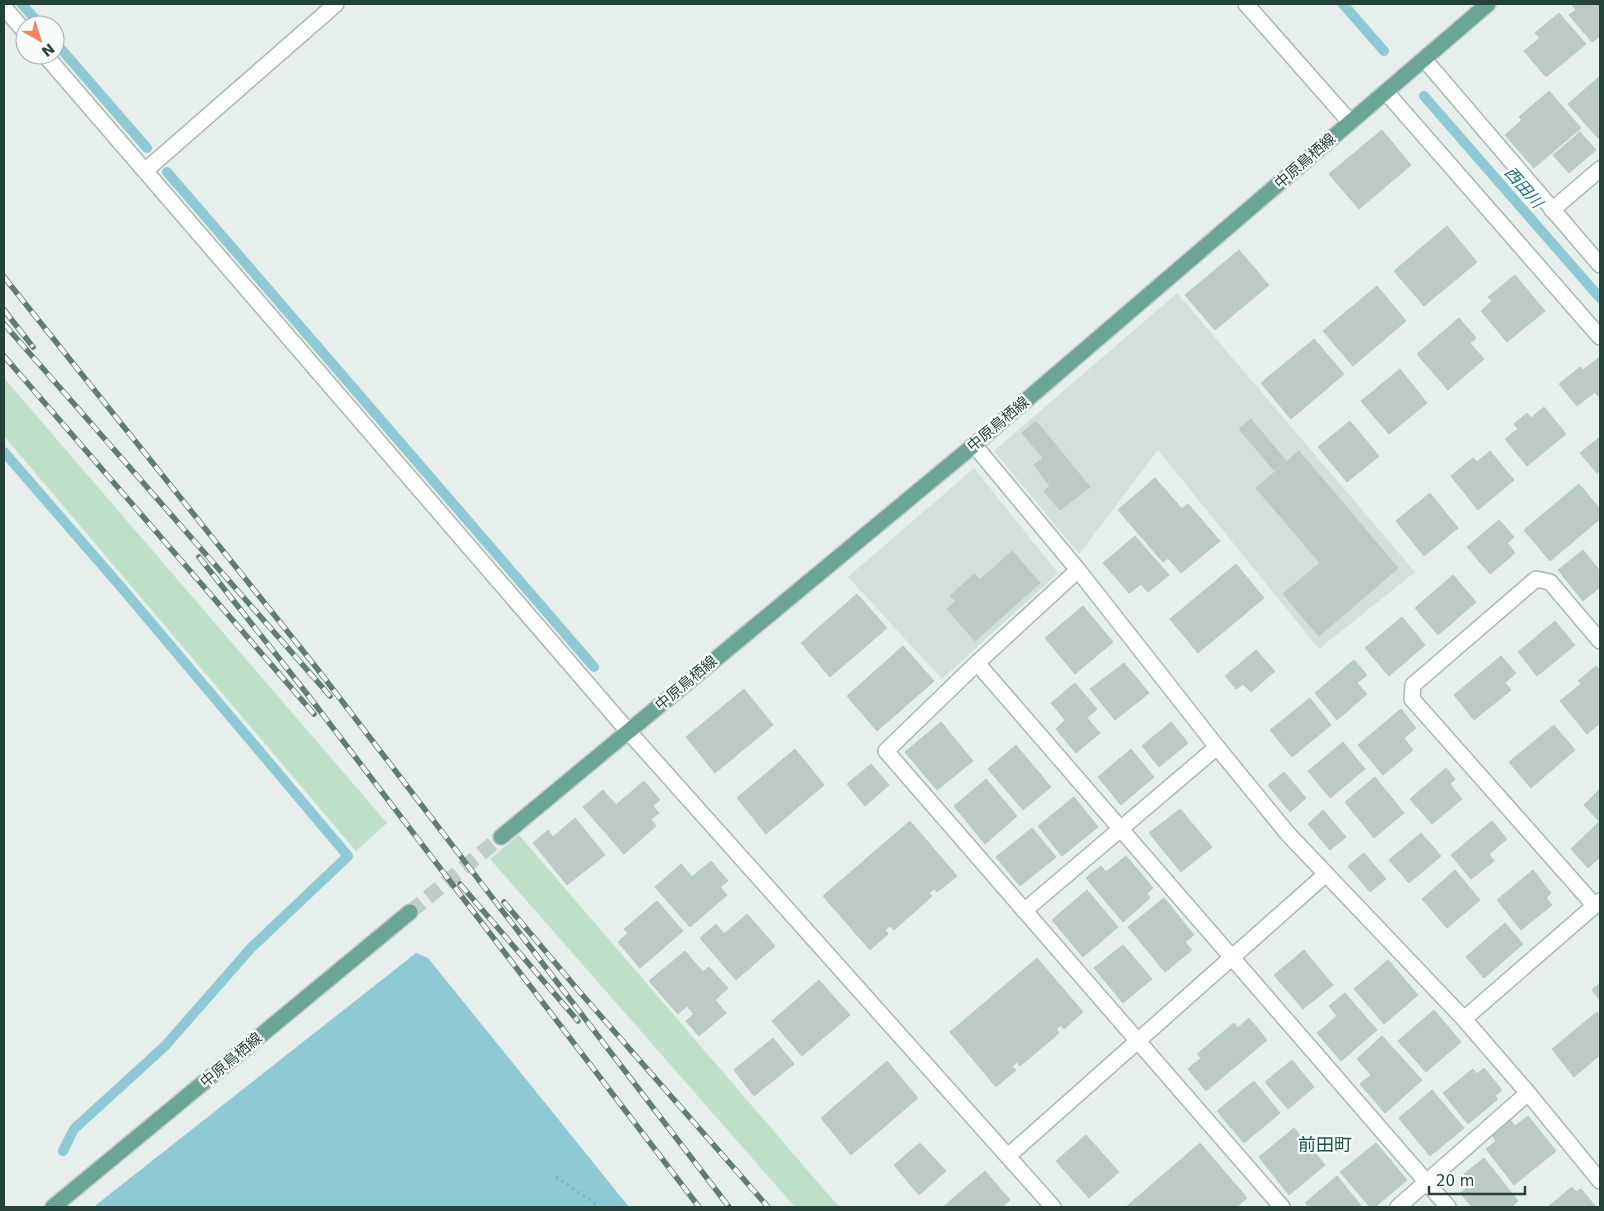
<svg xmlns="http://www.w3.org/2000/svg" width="1604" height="1211" font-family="'DejaVu Sans','Noto Sans JP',sans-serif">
	<rect width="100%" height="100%" fill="#e6efeb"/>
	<!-- built -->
	<g fill="#d4dfda">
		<path d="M1177,293L1415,572L1319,649L1158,450L1079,554L994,451Z"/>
		<path d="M974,468L1058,573L942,679L848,577Z"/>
	</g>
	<!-- green -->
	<g fill="#bfe0c8">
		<path d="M4,378L387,823L356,851L4,436Z"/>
		<path d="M519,835L839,1207H795L490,859Z"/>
	</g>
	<!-- water -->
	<path fill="#8ec9d4" d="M416,953L428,958L629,1207H95L96,1205Z"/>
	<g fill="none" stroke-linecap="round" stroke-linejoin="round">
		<!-- stream -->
		<g stroke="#8ec9d4" stroke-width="10">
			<path d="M22,4L40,25"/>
			<path d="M1343,4L1384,51"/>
			<path d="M55,42L147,148"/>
			<path d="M1424,96L1600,298"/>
			<path d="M167,172L594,667"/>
			<path d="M4,452L121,587L348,856L251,948L165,1046L74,1129L63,1151"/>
		</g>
	</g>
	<!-- building -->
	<g fill="#bbcac4" stroke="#b8c9c2">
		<path d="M1573,4H1600V36L1592,42L1569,15L1576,10L1572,5Z"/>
		<path d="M1559,13L1586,44L1546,77L1524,51L1540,38L1535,33Z"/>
		<path d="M1600,76V136L1598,138L1568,104Z"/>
		<path d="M1549,91L1581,128L1534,168L1505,135L1522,120L1519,117Z"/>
		<path d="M1382,130L1411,165L1359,209L1329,174Z"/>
		<path d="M1580,132L1596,150L1569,173L1553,155Z"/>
		<path d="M1447,226L1477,262L1424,306L1394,271Z"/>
		<path d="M1239,250L1269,285L1215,330L1185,295Z"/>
		<path d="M1515,275L1545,311L1507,342L1481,311L1492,301L1488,297Z"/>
		<path d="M1377,286L1406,321L1353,366L1323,331Z"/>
		<path d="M1459,318L1476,338L1470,343L1484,359L1448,390L1417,354Z"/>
		<path d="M1314,339L1344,374L1291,419L1261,383Z"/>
		<path d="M1600,357V395L1598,396L1595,392L1577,406L1559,384L1580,367L1583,370Z"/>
		<path d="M1400,369L1427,403L1389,434L1361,401Z"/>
		<path d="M1544,407L1566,434L1527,466L1505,439L1518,429L1514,424L1527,413L1531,418Z"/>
		<path d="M1251,419L1286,461L1274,470L1239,429Z"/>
		<path d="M1036,421L1090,487L1060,510L1044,491L1050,486L1034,465L1043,458L1022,433Z"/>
		<path d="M1350,421L1379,456L1347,482L1318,447Z"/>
		<path d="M1600,437V470L1597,473L1580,453Z"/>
		<path d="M1299,451L1398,568L1319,636L1283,594L1320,563L1256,488Z"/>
		<path d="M1490,451L1514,480L1478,510L1451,476L1473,458L1477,462Z"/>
		<path d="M1155,478L1182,509L1188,504L1220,541L1181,573L1168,558L1163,562L1118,510Z"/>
		<path d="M1579,484L1600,509V519L1550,561L1524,530Z"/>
		<path d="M1430,493L1458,528L1424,556L1396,521Z"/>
		<path d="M1499,520L1514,537L1507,543L1515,553L1490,574L1467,547Z"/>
		<path d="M1135,536L1169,575L1148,592L1141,584L1129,593L1103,563Z"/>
		<path d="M1583,550L1600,571V587L1583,601L1558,570Z"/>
		<path d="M1012,551L1040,583L975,641L947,609L956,601L950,596L974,574L980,580Z"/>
		<path d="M1236,564L1264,598L1198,653L1170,619Z"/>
		<path d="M1453,575L1476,602L1438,635L1415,608Z"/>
		<path d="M857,594L887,628L830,677L801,643Z"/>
		<path d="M1083,606L1113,642L1075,674L1045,638Z"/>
		<path d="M1402,617L1425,645L1389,676L1365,648Z"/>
		<path d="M1555,621L1575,645L1537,676L1518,652Z"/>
		<path d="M903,646L934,681L877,731L847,696Z"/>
		<path d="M1256,650L1275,671L1251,692L1243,684L1236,689L1225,676Z"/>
		<path d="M1501,656L1516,673L1505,683L1511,690L1474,720L1454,695Z"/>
		<path d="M1354,660L1367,675L1357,683L1367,694L1337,720L1315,693Z"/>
		<path d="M1124,663L1149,693L1115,720L1090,689Z"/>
		<path d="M1596,666L1600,670V723L1587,734L1560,701L1581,684L1578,681Z"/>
		<path d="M1075,683L1097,709L1087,718L1100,733L1076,753L1056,729L1065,720L1051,703Z"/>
		<path d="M744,689L773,725L715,773L686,737Z"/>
		<path d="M1310,698L1331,725L1292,757L1270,730Z"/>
		<path d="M1401,709L1416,728L1404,738L1413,750L1383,775L1358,745Z"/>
		<path d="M941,722L973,761L937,790L905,752Z"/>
		<path d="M1171,722L1188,743L1159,767L1142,746Z"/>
		<path d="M1554,725L1575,750L1531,788L1509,762Z"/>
		<path d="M1343,742L1365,769L1330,798L1308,771Z"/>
		<path d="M1016,745L1051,787L1023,810L988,769Z"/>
		<path d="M795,749L824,785L766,834L737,798Z"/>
		<path d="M1131,749L1154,777L1121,805L1098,777Z"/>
		<path d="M871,764L889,785L865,806L847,784Z"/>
		<path d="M1446,768L1455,779L1450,784L1462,799L1432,824L1410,799Z"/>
		<path d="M1284,772L1306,798L1290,812L1268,785Z"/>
		<path d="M1375,777L1404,813L1374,838L1345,802Z"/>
		<path d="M986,779L1017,816L985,844L954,806Z"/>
		<path d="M644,781L660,800L653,806L659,813L651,819L656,826L624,854L583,807L603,790L616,805Z"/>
		<path d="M1600,789V822L1584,805Z"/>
		<path d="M1074,797L1098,827L1062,856L1038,826Z"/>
		<path d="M1180,809L1212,847L1181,872L1149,833Z"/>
		<path d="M1323,810L1346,837L1330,850L1308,824Z"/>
		<path d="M575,818L605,855L567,885L533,843L548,830L553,837Z"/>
		<path d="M910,821L957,876L937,892L934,889L929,893L932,896L894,930L890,926L885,930L888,934L870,950L823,896Z"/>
		<path d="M1492,821L1507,839L1489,854L1494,861L1471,879L1451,855Z"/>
		<path d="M1599,822L1600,857L1588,868L1571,849Z"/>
		<path d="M1032,828L1056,857L1020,886L996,857Z"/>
		<path d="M1421,833L1441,856L1409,883L1389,860Z"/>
		<path d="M1364,853L1386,879L1370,892L1348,866Z"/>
		<path d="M1126,856L1153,888L1147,894L1150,898L1123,922L1086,878L1101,866L1106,872Z"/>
		<path d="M711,861L728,881L720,887L727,895L690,927L655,887L681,864L692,877Z"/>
		<path d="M1455,870L1480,900L1447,928L1422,899Z"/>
		<path d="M1533,870L1551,893L1546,898L1552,905L1521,930L1497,900Z"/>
		<path d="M1087,890L1118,927L1083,957L1052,920Z"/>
		<path d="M1164,898L1194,935L1185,942L1192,950L1165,972L1128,927Z"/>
		<path d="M657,901L683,931L640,968L618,942L628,933L624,929Z"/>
		<path d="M747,914L775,946L736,980L700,938L716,924L724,934Z"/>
		<path d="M1505,923L1523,944L1484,978L1466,957Z"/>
		<path d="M1123,945L1152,979L1123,1003L1094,968Z"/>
		<path d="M1304,950L1333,985L1303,1009L1274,975Z"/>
		<path d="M685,951L703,972L709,967L728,988L715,1000L726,1013L699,1036L686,1021L694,1014L687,1006L678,1014L649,981Z"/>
		<path d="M1037,958L1083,1012L1064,1029L1061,1025L1056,1029L1059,1033L1020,1066L1017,1062L1012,1067L1016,1070L996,1087L950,1032Z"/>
		<path d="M1388,960L1418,995L1384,1024L1354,989Z"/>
		<path d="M819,980L850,1015L802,1056L772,1021Z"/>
		<path d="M1600,983V1000L1592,990Z"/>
		<path d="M1345,993L1377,1030L1341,1061L1317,1033L1337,1016L1329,1006Z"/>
		<path d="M1434,1010L1461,1042L1426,1072L1398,1041Z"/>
		<path d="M1597,1012L1600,1016V1055L1574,1077L1552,1049Z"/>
		<path d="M1249,1018L1267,1040L1206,1091L1188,1069L1201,1058L1197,1054L1234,1023L1238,1028Z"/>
		<path d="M1382,1036L1422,1080L1385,1113L1360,1084L1371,1075L1357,1059Z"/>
		<path d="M773,1038L794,1064L754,1096L734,1070Z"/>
		<path d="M1292,1060L1314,1087L1288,1109L1265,1082Z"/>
		<path d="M887,1061L918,1098L851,1155L821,1118Z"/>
		<path d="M1484,1068L1502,1090L1495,1096L1498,1099L1468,1124L1443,1093L1473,1069L1477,1074Z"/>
		<path d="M1254,1081L1280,1113L1244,1143L1217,1111Z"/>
		<path d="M1432,1090L1464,1128L1430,1156L1399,1118Z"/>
		<path d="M1528,1116L1556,1151L1514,1185L1486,1149L1496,1141L1492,1135L1510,1120L1515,1126Z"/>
		<path d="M1294,1128L1325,1165L1289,1195L1259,1157Z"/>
		<path d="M1086,1135L1119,1172L1089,1198L1056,1161Z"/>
		<path d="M920,1143L946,1171L919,1195L894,1165Z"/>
		<path d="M1200,1143L1247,1198L1236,1207H1126Z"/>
		<path d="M1376,1143L1407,1180L1375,1207H1370L1340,1172Z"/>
		<path d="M1484,1158L1518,1201L1511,1207H1472L1460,1193L1472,1184L1464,1174Z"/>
		<path d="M985,1171L1010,1200L1001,1207H943Z"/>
		<path d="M1337,1176L1362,1207H1309L1305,1203Z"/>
		<path d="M1572,1187L1576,1192L1581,1189L1596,1207H1548Z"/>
	</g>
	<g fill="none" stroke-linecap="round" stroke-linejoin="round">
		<!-- major-tunnel -->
		<path stroke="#bfccc8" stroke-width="15" stroke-dasharray="15 8" stroke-linecap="butt" d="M410,912L501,837"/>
		<defs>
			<g id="minor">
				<path d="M1246,4L1350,122"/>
				<path d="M4,7L25,32"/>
				<path d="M45,55L628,731L1053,1207"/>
				<path d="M1424,59L1600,265"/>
				<path d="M1386,92L1600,337"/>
				<path d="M146,170L336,4"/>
				<path d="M1552,210L1600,169"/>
				<path d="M974,445L1078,570L1217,747L1288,834L1464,1019L1528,1093L1600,1181"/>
				<path d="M1078,570L977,663L886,751L1282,1207"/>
				<path d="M977,663L1448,1207"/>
				<path d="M1595,906L1412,699L1413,685L1536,579L1550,582L1600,641"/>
				<path d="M1024,911L1217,747"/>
				<path d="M1464,1019L1600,901"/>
				<path d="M1008,1156L1326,874"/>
				<path d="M1398,1207L1528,1093"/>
			</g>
			<g id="major">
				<path d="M501,837L974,445L1488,4"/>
				<path d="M53,1207L410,912"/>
			</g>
		</defs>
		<!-- minor casing -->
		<use href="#minor" stroke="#a8b8b2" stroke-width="18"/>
		<!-- major casing -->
		<use href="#major" stroke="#c2cac8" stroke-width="18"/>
		<!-- path -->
		<path stroke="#86b3a5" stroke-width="3" stroke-dasharray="2.5 4" stroke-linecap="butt" d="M556,1177L600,1207"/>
		<!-- minor -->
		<use href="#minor" stroke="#fff" stroke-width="15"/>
		<!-- major -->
		<use href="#major" stroke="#6aa596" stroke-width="15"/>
		<defs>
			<g id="rail">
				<path d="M4,277L319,671L729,1207"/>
				<path d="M4,310L33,347"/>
				<path d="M4,324L330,696"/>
				<path d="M4,356L314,714"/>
				<path d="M199,557L304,690L699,1207"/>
				<path d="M460,884L578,1021"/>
				<path d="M504,902L578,990L768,1207"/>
			</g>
		</defs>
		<!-- rail casing -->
		<use href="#rail" stroke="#5f7d75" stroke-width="5.5"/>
		<!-- rail -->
		<use href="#rail" stroke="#f7fbf9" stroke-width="4" stroke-dasharray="11" stroke-linecap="butt"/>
	</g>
	<g text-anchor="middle" stroke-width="4.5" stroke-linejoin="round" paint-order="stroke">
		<!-- street labels -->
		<g font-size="15" fill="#24423a" stroke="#f7fbf9">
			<text transform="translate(1305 161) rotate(-41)" y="5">中原鳥栖線</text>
			<text transform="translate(998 424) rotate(-40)" y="5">中原鳥栖線</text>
			<text transform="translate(686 683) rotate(-40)" y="5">中原鳥栖線</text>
			<text transform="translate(231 1060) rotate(-40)" y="5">中原鳥栖線</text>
		</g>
		<!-- water labels -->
		<g font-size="16" font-style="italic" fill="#1c6f80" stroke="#f7fbf9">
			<text transform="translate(1524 187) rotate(49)" y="6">西田川</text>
		</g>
		<!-- quarter labels -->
		<g font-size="18" fill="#1f5548" stroke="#f7fbf9">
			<text x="1325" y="1151">前田町</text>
		</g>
	</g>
	<!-- border -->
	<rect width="1604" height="1211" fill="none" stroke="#24423a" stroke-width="10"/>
	<!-- north arrow -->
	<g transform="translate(40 40) rotate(141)"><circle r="24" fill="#f7fbf9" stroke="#a3b1ad"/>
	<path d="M0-4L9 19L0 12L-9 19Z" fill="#f4845f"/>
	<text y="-8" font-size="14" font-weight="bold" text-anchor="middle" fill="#24423a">N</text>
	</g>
	<!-- scale -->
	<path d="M1429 1186v8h96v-8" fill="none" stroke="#24423a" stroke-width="2.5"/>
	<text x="1436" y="1186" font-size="15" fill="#24423a" stroke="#f7fbf9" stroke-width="4" paint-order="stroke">20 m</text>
</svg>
